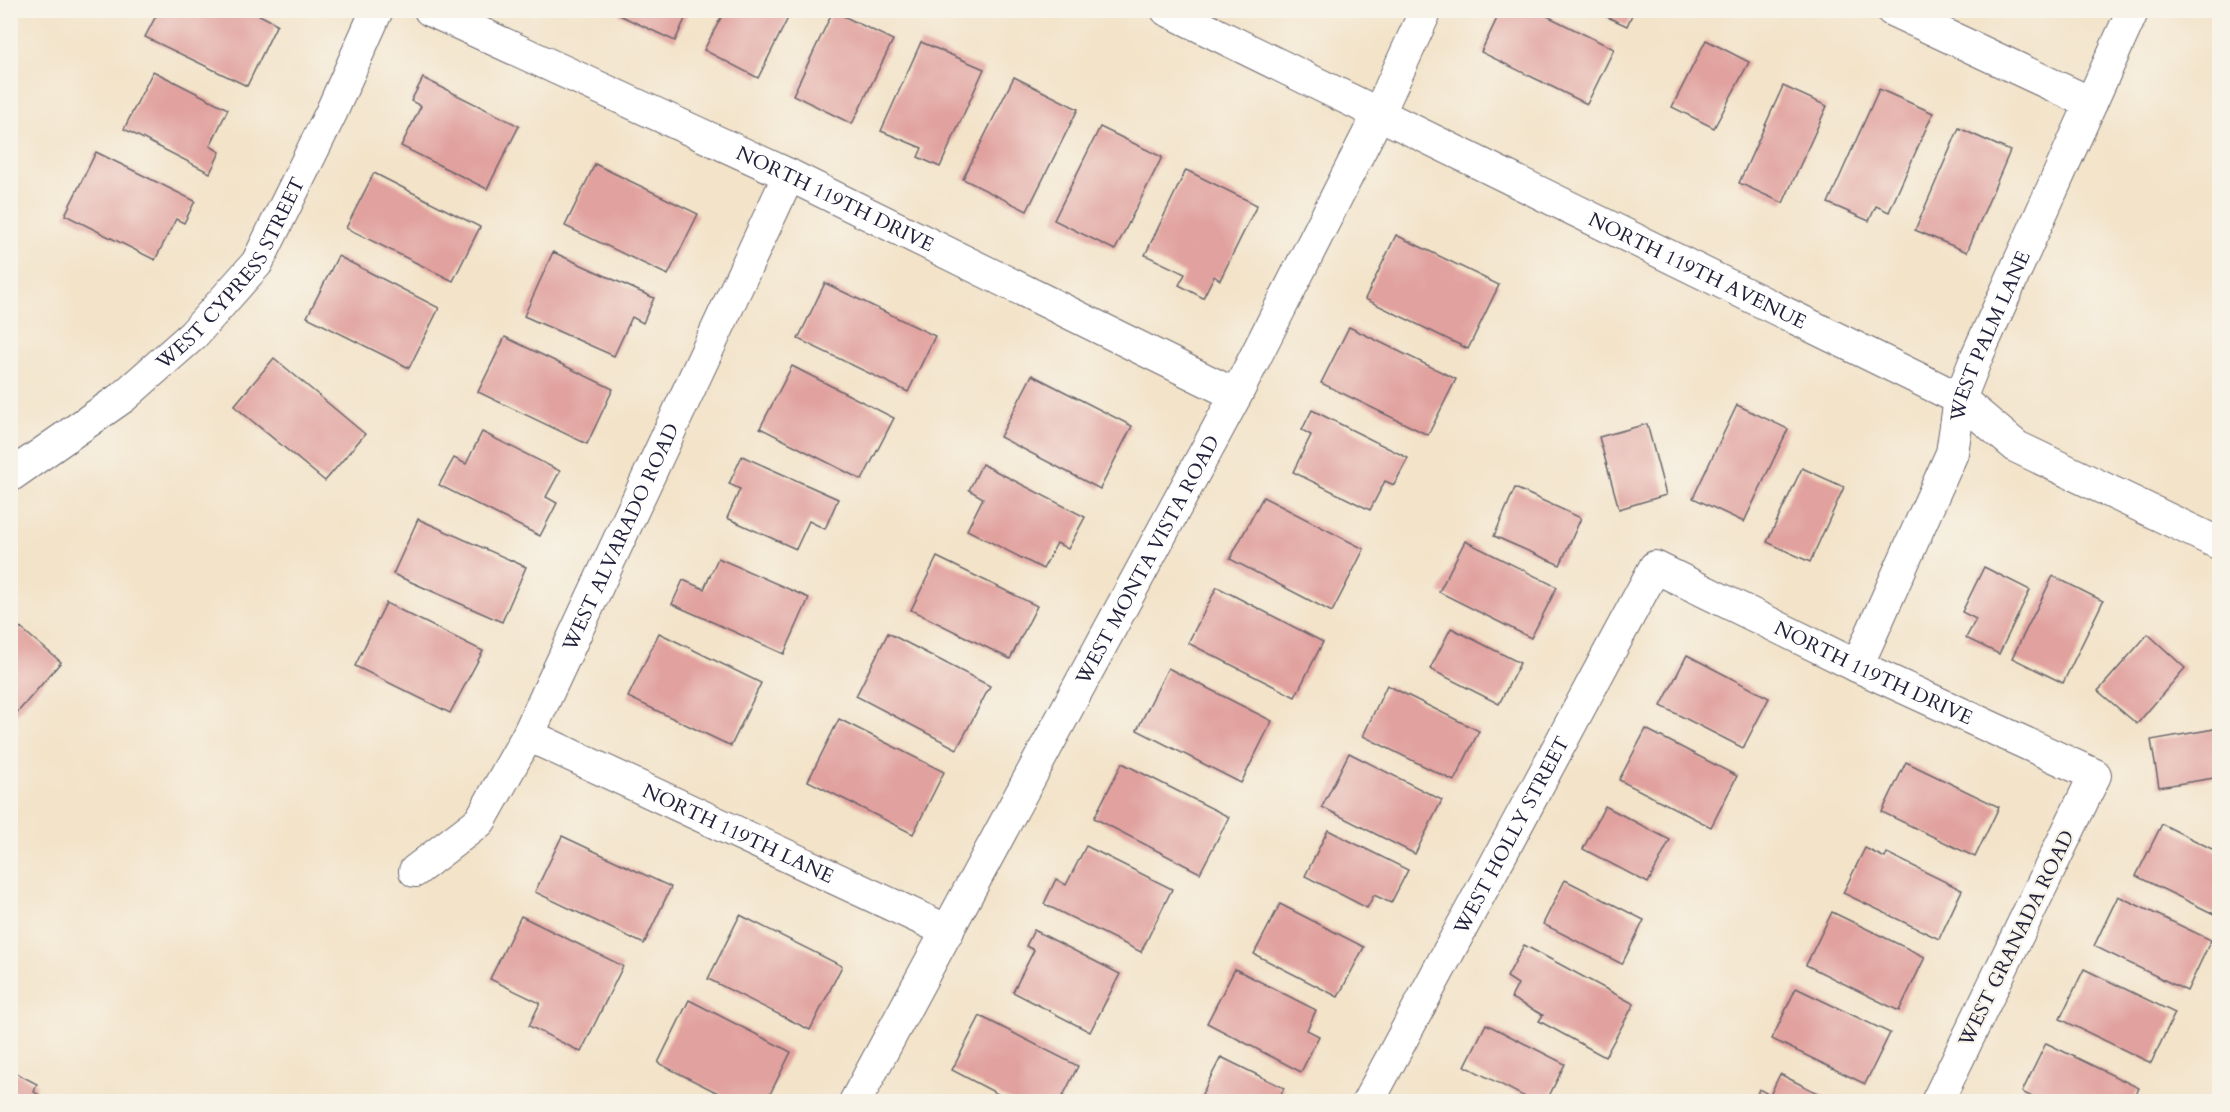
<svg xmlns="http://www.w3.org/2000/svg" width="2230" height="1112" font-family="Cardo,serif">
	<rect width="100%" height="100%" fill="#f7f3e8"/>
	<filter id="ink" filterUnits="userSpaceOnUse"><feTurbulence type="fractalNoise" baseFrequency=".0167" numOctaves="2"/><feDisplacementMap in="SourceGraphic" scale="12" xChannelSelector="R" yChannelSelector="G"/><feConvolveMatrix kernelMatrix="1 2 1 2 8 2 1 2 1" color-interpolation-filters="sRGB"/></filter>
	<filter id="wash" filterUnits="userSpaceOnUse"><feTurbulence type="fractalNoise" baseFrequency=".008" numOctaves="4" result="noise"/><feDisplacementMap in="SourceGraphic" scale="24" xChannelSelector="R" yChannelSelector="G"/><feGaussianBlur stdDeviation="1.35" result="paint"/><feColorMatrix in="noise" values="0 0 0 0 0 0 0 0 0 0 0 0 0 0 0 0 0 1.4 0 .05"/><feComposite in="paint" operator="in"/></filter>
	<g filter="url(#wash)">
		<rect width="100%" height="100%" fill="#f3e3c9"/>
		<g id="blocks">
			<!-- building -->
			<g fill="#e1a19e">
				<path d="M159,10H250L277,24L247,86L145,37Z"/>
				<path d="M622,10H689L675,41L619,15Z"/>
				<path d="M725,10H792L758,78L704,50Z"/>
				<path d="M1501,10H1535L1614,49L1587,104L1481,52Z"/>
				<path d="M1592,10H1634L1627,26Z"/>
				<path d="M833,11L893,40L852,124L793,95Z"/>
				<path d="M1706,40L1749,62L1714,128L1672,107Z"/>
				<path d="M921,42L984,69L940,167L918,157L922,148L881,131Z"/>
				<path d="M153,71L228,109L210,146L220,152L210,173L124,129Z"/>
				<path d="M1014,77L1078,109L1027,211L963,179Z"/>
				<path d="M423,78L519,126L487,189L401,146L421,106L411,101Z"/>
				<path d="M1783,86L1827,106L1783,203L1739,183Z"/>
				<path d="M1879,89L1933,113L1889,212L1876,206L1869,221L1828,203Z"/>
				<path d="M1100,127L1162,157L1115,250L1054,220Z"/>
				<path d="M1959,128L2010,151L1967,252L1915,230Z"/>
				<path d="M96,152L195,201L184,223L176,219L155,260L65,215Z"/>
				<path d="M595,164L698,214L668,275L565,226Z"/>
				<path d="M1186,170L1257,205L1220,280L1214,276L1203,298L1179,285L1185,274L1145,255Z"/>
				<path d="M374,173L480,227L453,281L346,228Z"/>
				<path d="M1396,235L1499,285L1468,349L1365,299Z"/>
				<path d="M553,252L654,298L643,323L632,317L614,356L524,316Z"/>
				<path d="M338,256L439,308L409,368L307,317Z"/>
				<path d="M825,283L935,336L908,392L798,339Z"/>
				<path d="M1349,327L1456,379L1428,435L1321,383Z"/>
				<path d="M505,337L613,389L587,444L478,392Z"/>
				<path d="M274,358L365,434L325,481L234,406Z"/>
				<path d="M792,366L894,418L862,480L760,428Z"/>
				<path d="M1032,375L1132,426L1100,489L1000,437Z"/>
				<path d="M1737,405L1788,429L1744,522L1693,498Z"/>
				<path d="M1312,410L1408,458L1394,485L1385,481L1370,510L1293,472L1311,435L1302,430Z"/>
				<path d="M1647,424L1666,495L1619,509L1599,437Z"/>
				<path d="M482,432L560,471L546,497L557,503L540,536L439,485L454,458L466,464Z"/>
				<path d="M742,456L838,499L825,529L809,521L796,549L727,518L740,489L729,484Z"/>
				<path d="M982,464L1085,517L1068,549L1057,543L1043,569L967,530L983,498L969,490Z"/>
				<path d="M1802,468L1844,487L1810,562L1767,542Z"/>
				<path d="M1515,488L1581,518L1560,565L1494,536Z"/>
				<path d="M1263,497L1364,549L1332,612L1230,559Z"/>
				<path d="M418,519L526,567L502,622L393,574Z"/>
				<path d="M1465,541L1557,587L1531,638L1439,592Z"/>
				<path d="M937,557L1037,606L1010,659L911,610Z"/>
				<path d="M718,558L809,598L784,654L672,604L683,580L704,589Z"/>
				<path d="M1984,567L2030,590L1999,654L1966,638L1976,619L1962,612Z"/>
				<path d="M2053,576L2103,601L2063,683L2012,658Z"/>
				<path d="M1217,587L1323,642L1295,697L1188,643Z"/>
				<path d="M386,603L483,651L450,713L355,666Z"/>
				<path d="M10,619L61,662L10,721Z"/>
				<path d="M1451,628L1520,663L1499,704L1430,669Z"/>
				<path d="M659,633L761,683L731,746L628,697Z"/>
				<path d="M888,633L990,686L957,749L856,696Z"/>
				<path d="M2148,634L2185,668L2137,724L2098,691Z"/>
				<path d="M1687,655L1769,698L1743,748L1661,706Z"/>
				<path d="M1168,668L1272,721L1241,783L1137,730Z"/>
				<path d="M1387,685L1479,731L1454,781L1363,736Z"/>
				<path d="M839,719L944,772L913,834L808,781Z"/>
				<path d="M2220,728V777L2159,787L2151,740Z"/>
				<path d="M1646,729L1737,776L1711,827L1619,780Z"/>
				<path d="M1349,753L1442,800L1415,854L1322,807Z"/>
				<path d="M1906,762L1999,807L1975,857L1882,812Z"/>
				<path d="M1122,763L1229,817L1200,873L1094,818Z"/>
				<path d="M1605,806L1670,840L1648,883L1583,849Z"/>
				<path d="M2162,824L2220,853V917L2136,876Z"/>
				<path d="M1328,830L1408,870L1391,903L1374,895L1367,908L1305,876Z"/>
				<path d="M562,836L671,887L644,944L535,892Z"/>
				<path d="M1086,846L1172,889L1141,952L1044,904L1056,879L1066,885Z"/>
				<path d="M1865,848L1885,858L1887,853L1962,890L1939,939L1843,893Z"/>
				<path d="M1565,880L1644,920L1622,964L1543,924Z"/>
				<path d="M2118,896L2211,940L2187,991L2094,946Z"/>
				<path d="M1280,904L1364,947L1338,997L1254,954Z"/>
				<path d="M1832,912L1925,957L1899,1011L1806,965Z"/>
				<path d="M740,915L842,966L810,1030L708,979Z"/>
				<path d="M521,916L623,966L581,1052L529,1026L540,1003L490,979Z"/>
				<path d="M1034,930L1120,974L1090,1032L1013,992L1034,950L1026,946Z"/>
				<path d="M1524,945L1634,1004L1605,1057L1539,1021L1543,1015L1511,998L1518,984L1507,977Z"/>
				<path d="M1235,969L1316,1010L1307,1030L1319,1036L1301,1072L1207,1023Z"/>
				<path d="M2084,969L2175,1013L2151,1063L2060,1019Z"/>
				<path d="M1796,988L1890,1033L1865,1084L1772,1039Z"/>
				<path d="M689,1000L791,1052L766,1102H736L658,1063Z"/>
				<path d="M980,1016L1078,1066L1060,1102H1013L952,1070Z"/>
				<path d="M1486,1024L1565,1064L1546,1102H1535L1465,1066Z"/>
				<path d="M2046,1043L2139,1088L2132,1102H2042L2022,1092Z"/>
				<path d="M1221,1057L1284,1088L1277,1102H1198Z"/>
				<path d="M10,1070L37,1084L34,1092L52,1102H10Z"/>
				<path d="M1780,1074L1835,1102H1754L1759,1089L1770,1095Z"/>
			</g>
		</g>
	</g>
	<g filter="url(#ink)">
		<use href="#blocks" fill-opacity="0" stroke="#6b666d" stroke-width="1.5"/>
		<g fill="none" stroke-linecap="round" stroke-linejoin="round">
			<defs>
				<g id="street">
					<path id="s1" d="M430,10L789,175L1236,395"/>
					<path id="s2" d="M1167,10L1960,399L2017,447L2220,544"/>
					<path d="M1892,10L2091,103"/>
					<path id="s3" d="M10,476L123,397L193,335L257,263L331,113L377,10"/>
					<path id="s4" d="M1857,666L1952,453L1960,399L1977,356L2133,10"/>
					<path id="s5" d="M528,735L948,931"/>
					<path id="s6" d="M415,871L480,821L528,735L789,175"/>
					<path id="s7" d="M855,1102L1236,395L1379,113L1426,10"/>
					<path id="s8" d="M1368,1102L1655,567L1857,666L2095,775L1937,1102"/>
				</g>
			</defs>
			<!-- street casing -->
			<use href="#street" stroke="#6b666d" stroke-width="34"/>
			<!-- street -->
			<use href="#street" stroke="#fff" stroke-width="32"/>
		</g>
	</g>
	<g text-anchor="middle" stroke-width="4.5" stroke-linejoin="round" paint-order="stroke">
		<!-- street labels -->
		<g font-size="20" fill="#22223b" stroke="#f7f3e8">
			<text dy="7" stroke="none"><textPath href="#s1" startOffset="447">NORTH 119TH DRIVE</textPath></text>
			<text dy="7" stroke="none"><textPath href="#s2" startOffset="591">NORTH 119TH AVENUE</textPath></text>
			<text dy="7" stroke="none"><textPath href="#s3" startOffset="304">WEST CYPRESS STREET</textPath></text>
			<text dy="7" stroke="none"><textPath href="#s4" startOffset="357">WEST PALM LANE</textPath></text>
			<text dy="7" stroke="none"><textPath href="#s6" startOffset="399">WEST ALVARADO ROAD</textPath></text>
			<text dy="7" stroke="none"><textPath href="#s7" startOffset="616">WEST MONTA VISTA ROAD</textPath></text>
			<text dy="7" stroke="none"><textPath href="#s8" startOffset="850">NORTH 119TH DRIVE</textPath></text>
			<text dy="7" stroke="none"><textPath href="#s5" startOffset="232">NORTH 119TH LANE</textPath></text>
			<text dy="7" stroke="none"><textPath href="#s8" startOffset="303">WEST HOLLY STREET</textPath></text>
			<text transform="translate(2016 938) rotate(-64)" y="7">WEST GRANADA ROAD</text>
		</g>
	</g>
	<!-- margin -->
	<rect width="2230" height="1112" fill="none" stroke="#f7f3e8" stroke-width="36"/>
</svg>
